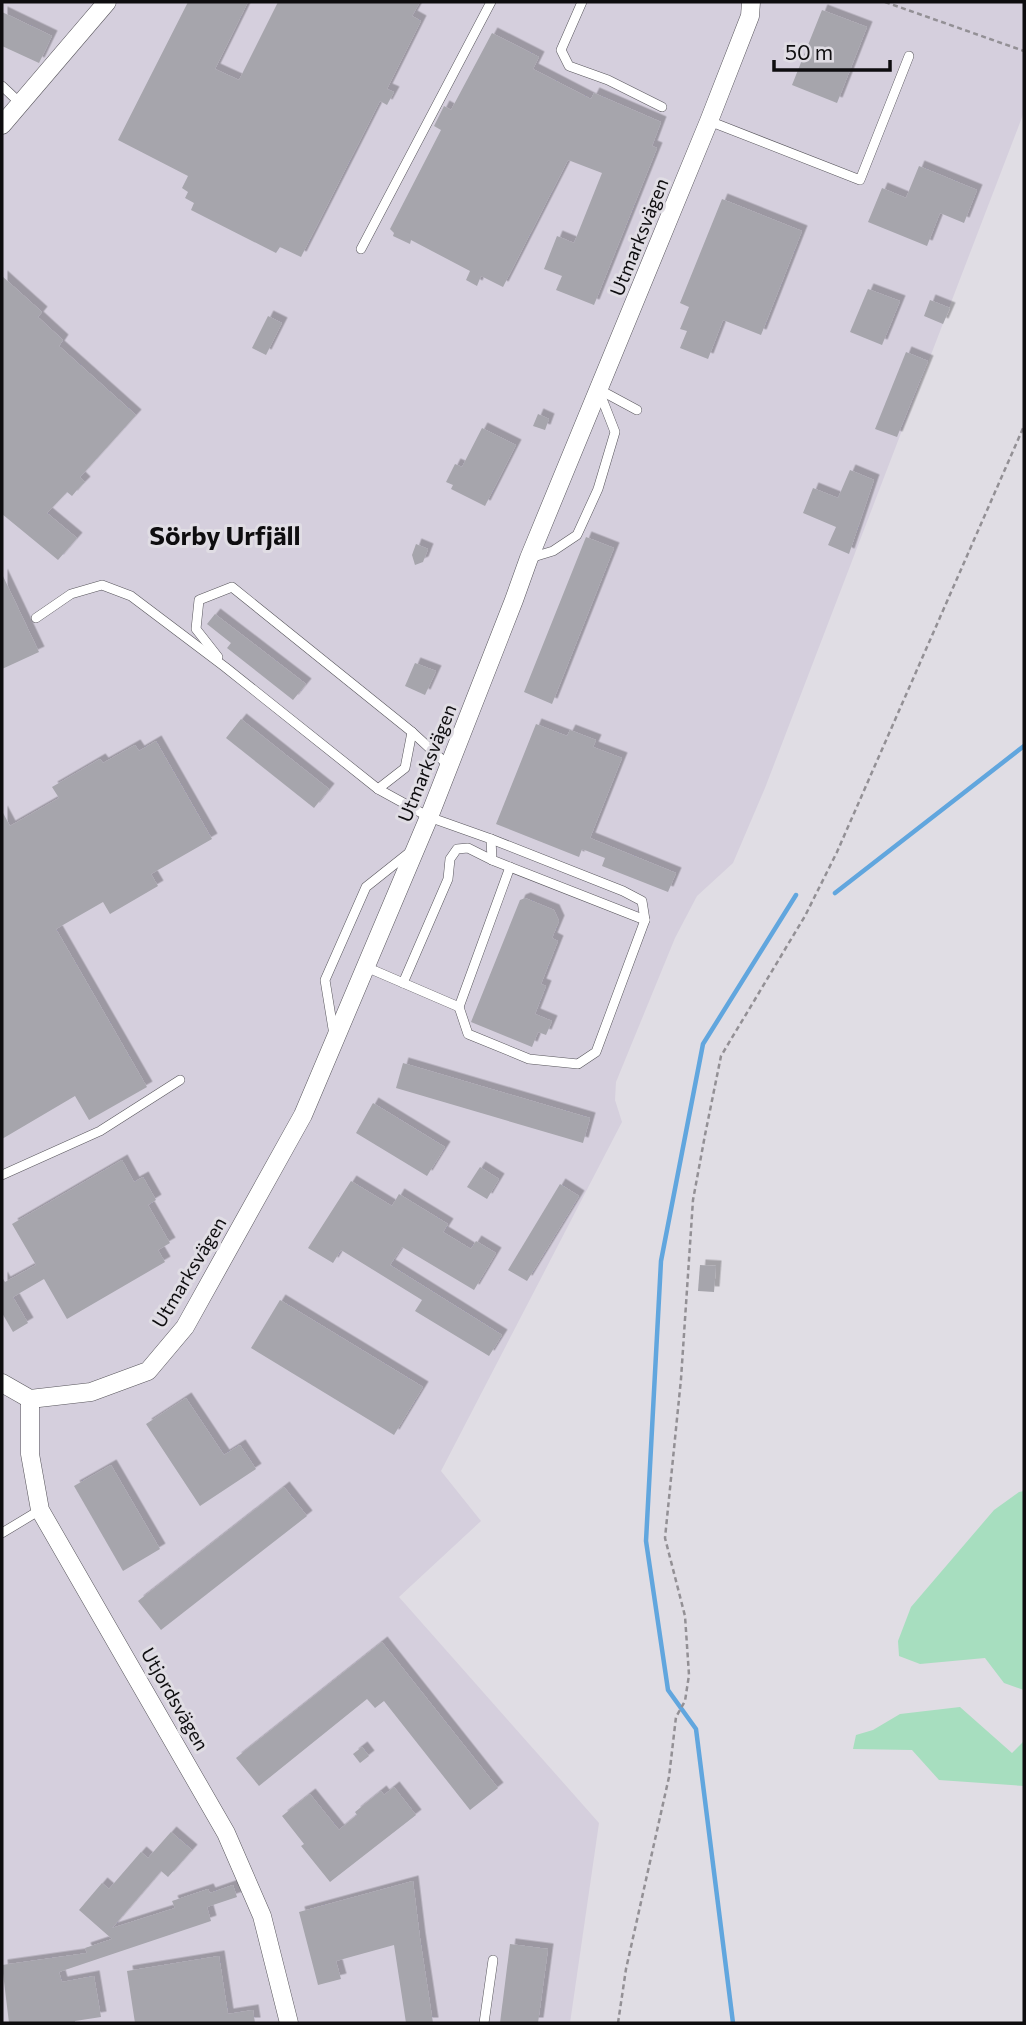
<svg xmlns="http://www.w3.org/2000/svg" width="1026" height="2025" font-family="Commissioner,sans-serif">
	<defs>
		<filter id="shadow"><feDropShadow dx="5.5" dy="-5.5" stdDeviation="0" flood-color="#0004"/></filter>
	</defs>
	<rect width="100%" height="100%" fill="#e0dde4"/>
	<!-- built -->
	<path fill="#d5cfdd" d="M2,2H1024V112L765,788L733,863L697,896L675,938L616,1082L615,1100L622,1122L441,1471L481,1521L399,1597L599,1823L570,2023H2Z"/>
	<!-- green -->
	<g fill="#a7debf">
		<path d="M1024,1491V1690L1004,1683L985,1658L920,1664L899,1656L898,1641L911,1607L994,1510L1019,1492Z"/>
		<path d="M960,1707L1012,1753L1024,1741V1786L939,1780L912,1750L853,1749L856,1735L873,1730L900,1714Z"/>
	</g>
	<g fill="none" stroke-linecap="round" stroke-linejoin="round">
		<!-- stream -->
		<g stroke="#61a6de" stroke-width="4.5">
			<path d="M835,893L1024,746"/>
			<path d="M733,2023L696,1729L668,1690L646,1541L661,1261L703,1044L796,895"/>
		</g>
	</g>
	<!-- building -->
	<g fill="#a6a5ac" filter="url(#shadow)">
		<path d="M188,2H248L215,69L239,80L278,2H420L412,16L421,21L387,89L394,92L387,105L380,101L301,257L280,247L276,253L191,210L194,203L185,198L188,192L182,188L188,176L118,140Z"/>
		<path d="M822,10L867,27L837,103L792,85Z"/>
		<path d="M2,12L52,36L39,63L2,46Z"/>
		<path d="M492,33L539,57L533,69L591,99L594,93L661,122L652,146L657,148L594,305L556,290L562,276L544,269L557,236L574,243L602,173L568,160L503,287L481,276L477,286L466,280L470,271L411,240L410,244L393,236L394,233L390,229L441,130L434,126L444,106L451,110Z"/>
		<path d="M919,166L977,190L964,223L940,213L927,246L868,222L882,188L906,198Z"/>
		<path d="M722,199L802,231L761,335L723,320L708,359L680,348L687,331L680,329L689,307L680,303Z"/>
		<path d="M2,276L42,312L38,317L63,340L59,346L136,415L80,477L85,482L77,490L72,496L67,492L47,513L77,538L58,560L2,514Z"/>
		<path d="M868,289L900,301L882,345L850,332Z"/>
		<path d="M930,300L950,308L943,324L924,316Z"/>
		<path d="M268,316L282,323L266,355L252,348Z"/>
		<path d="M906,352L928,361L897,437L875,429Z"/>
		<path d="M538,414L549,419L545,430L533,426Z"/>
		<path d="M482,428L516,445L485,506L451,489L453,485L446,482L455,464L462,467Z"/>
		<path d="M850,470L874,480L849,554L828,545L836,527L803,513L813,488L838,498Z"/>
		<path d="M586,537L614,548L552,704L524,692Z"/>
		<path d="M416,544L428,549L423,562L415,565L412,555Z"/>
		<path d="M2,574L39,652L2,669Z"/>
		<path d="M215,614L306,684L293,700L227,648L231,643L207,624Z"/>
		<path d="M415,663L436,671L425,695L405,686Z"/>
		<path d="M241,719L329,789L314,808L226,738Z"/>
		<path d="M536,724L567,736L570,730L596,740L593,747L622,758L590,838L676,873L668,892L602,866L605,858L582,849L579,857L496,824Z"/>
		<path d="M156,741L212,839L151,874L158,886L110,914L103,902L56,929L147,1087L89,1120L75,1096L2,1139V811L10,826L59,798L52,787L100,759L103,763L135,745L139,751Z"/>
		<path d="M525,898L554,910L559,921L552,938L558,941L541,984L546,986L535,1014L552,1021L546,1035L538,1032L532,1047L471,1022L520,900Z"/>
		<path d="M403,1063L590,1118L583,1143L396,1088Z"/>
		<path d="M373,1103L445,1147L427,1176L356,1133Z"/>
		<path d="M122,1160L134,1182L143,1177L156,1200L148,1205L170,1243L158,1250L165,1262L67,1319L44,1279L13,1297L28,1323L13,1332L2,1313V1277L5,1282L36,1265L12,1224Z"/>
		<path d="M480,1167L499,1179L487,1199L467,1187Z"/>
		<path d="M351,1181L392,1206L399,1194L448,1224L443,1232L471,1249L476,1241L496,1253L474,1290L402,1247L390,1265L502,1335L489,1356L415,1311L422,1300L341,1250L333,1263L308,1248Z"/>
		<path d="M560,1184L579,1196L527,1281L508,1270Z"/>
		<path d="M700,1265L716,1266L714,1292L698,1291Z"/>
		<path d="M280,1300L423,1387L394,1435L251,1348Z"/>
		<path d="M186,1398L224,1455L240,1445L256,1469L200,1506L146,1424Z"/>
		<path d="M111,1465L160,1549L123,1571L74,1486Z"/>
		<path d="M284,1487L307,1516L161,1630L138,1601Z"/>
		<path d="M382,1642L498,1788L470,1810L384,1701L375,1708L367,1699L259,1786L236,1758Z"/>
		<path d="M362,1747L369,1756L360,1763L353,1754Z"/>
		<path d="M394,1787L416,1815L330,1882L301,1846L304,1844L282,1816L310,1794L339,1830L357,1815L355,1812L381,1791L384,1795Z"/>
		<path d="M171,1832L192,1850L168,1877L161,1871L112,1928L175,1908L172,1901L208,1889L210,1893L233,1885L237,1897L207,1907L211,1921L59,1972L62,1982L94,1976L101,2017L75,2021V2023H9L2,1965L87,1953L85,1948L112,1939L79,1910L102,1883L109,1889L141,1852L148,1858Z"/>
		<path d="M413,1881L420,1938L433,2023H406L394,1945L336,1961L341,1979L318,1985L299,1912Z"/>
		<path d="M510,1944L548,1949L538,2023H500Z"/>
		<path d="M219,1956L228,2014L253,2010L255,2023H135L127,1971Z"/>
	</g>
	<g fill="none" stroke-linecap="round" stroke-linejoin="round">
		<defs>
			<g id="lane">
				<path d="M582,2L561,50L569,66L608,80L662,107"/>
				<path d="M2,86L20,103"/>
				<path d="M709,121L860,180L909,56"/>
				<path d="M361,249L491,2"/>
				<path d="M598,389L637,410"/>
				<path d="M530,558L553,551L577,535L598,489L615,432L599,391"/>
				<path d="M36,618L71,594L102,585L131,596L225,667L378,789L429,817L491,839L492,860L645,920"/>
				<path d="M218,657L196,629L199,600L232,587L412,732L449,766"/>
				<path d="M378,789L405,768L412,732"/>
				<path d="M366,967L459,1007L510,867"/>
				<path d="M403,983L448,879L450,859L457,849L468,848L492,860"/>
				<path d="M459,1007L468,1034L529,1059L578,1064L596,1052L645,920L642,901L623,891L491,839"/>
				<path d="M334,1035L325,980L366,887L410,852"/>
				<path d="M2,1175L100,1131L180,1080"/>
				<path d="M2,1533L40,1510"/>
				<path d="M484,2023L493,1960"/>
			</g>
			<g id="street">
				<path d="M2,125L107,2"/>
				<path d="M2,1383L30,1399L91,1392L148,1371L185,1327L303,1115L429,817L514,600L529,558L709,121L750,16L751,2"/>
				<path d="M30,1399V1454L40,1510L226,1833L262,1916L289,2023"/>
			</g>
		</defs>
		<!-- lane casing -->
		<use href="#lane" stroke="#57555b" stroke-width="10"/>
		<!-- street casing -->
		<use href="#street" stroke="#57555b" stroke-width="19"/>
		<!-- path -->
		<g stroke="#939095" stroke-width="2.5" stroke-dasharray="5 3.5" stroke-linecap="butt">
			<path d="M885,2L1024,51"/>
			<path d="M618,2023L626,1969L669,1777L676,1717L685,1701L689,1675L685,1616L665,1538L681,1379L693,1200L705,1135L721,1056L805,916L837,852L1024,426"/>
		</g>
		<!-- lane -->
		<use href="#lane" stroke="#fff" stroke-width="9"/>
		<!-- street -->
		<use href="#street" stroke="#fff" stroke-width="18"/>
	</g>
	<g text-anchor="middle" stroke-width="6" stroke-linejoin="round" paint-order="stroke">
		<!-- street labels -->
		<g font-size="19" fill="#0e0d0f" stroke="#e0dde4">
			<text transform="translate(639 237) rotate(-68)" y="7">Utmarksvägen</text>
			<text transform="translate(427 763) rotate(-68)" y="7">Utmarksvägen</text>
			<text transform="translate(189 1272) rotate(-59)" y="7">Utmarksvägen</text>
			<text transform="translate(175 1699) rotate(60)" y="7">Utjordsvägen</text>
		</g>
		<!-- district labels -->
		<g font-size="26" font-weight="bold" fill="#0e0d0f" stroke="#e0dde4">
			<text x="225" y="545">Sörby Urfjäll</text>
		</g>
	</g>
	<!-- border -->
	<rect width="1026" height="2025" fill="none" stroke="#0e0d0f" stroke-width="7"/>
	<!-- scale -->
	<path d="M774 60v10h116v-10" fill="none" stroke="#0e0d0f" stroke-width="3.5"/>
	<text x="785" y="60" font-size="21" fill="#0e0d0f" stroke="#e0dde4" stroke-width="5" paint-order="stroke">50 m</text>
</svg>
